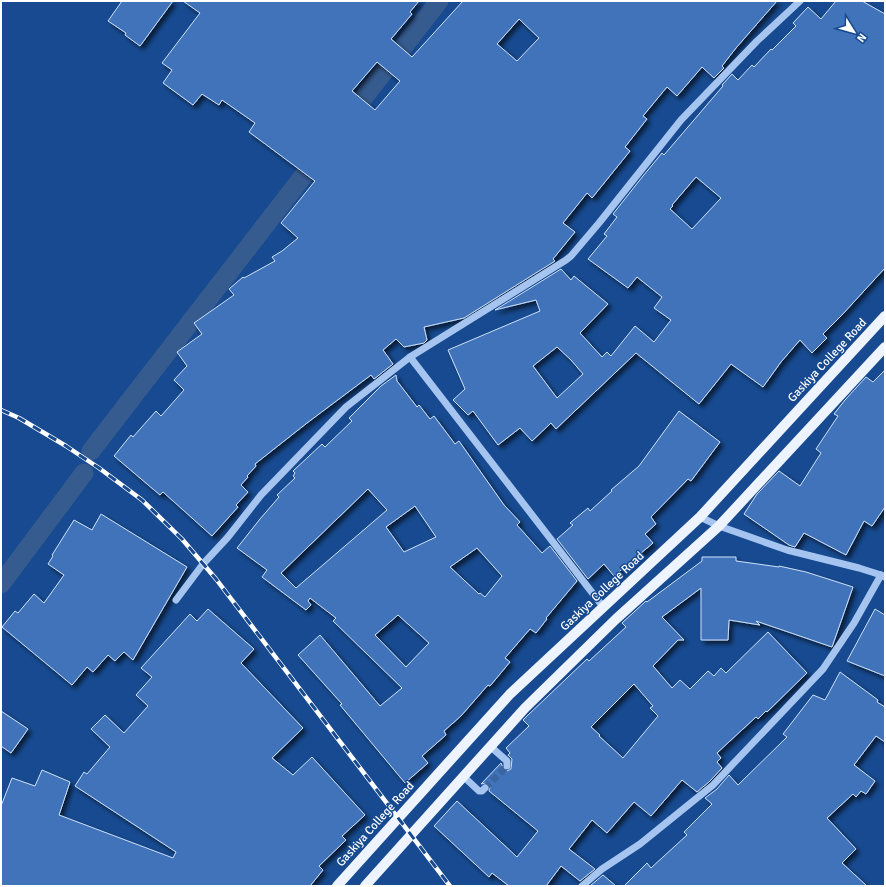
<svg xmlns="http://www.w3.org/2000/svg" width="886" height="887" font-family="Signika,sans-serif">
	<defs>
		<filter id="shadow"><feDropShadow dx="3.5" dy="3.5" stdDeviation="2" flood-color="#0009"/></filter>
	</defs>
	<rect width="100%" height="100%" fill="#174a90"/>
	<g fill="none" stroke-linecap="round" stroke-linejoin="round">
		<!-- canal -->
		<g stroke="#365b8f" stroke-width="19">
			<path d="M347,119L439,1"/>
			<path d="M91,451L321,153"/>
			<path d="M1,584L84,473"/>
		</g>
	</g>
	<!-- building -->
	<g fill="#4073b9" stroke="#cce0fb" fill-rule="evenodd" filter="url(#shadow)">
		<path d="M122,1H173L140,46L125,35L126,33L108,21Z"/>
		<path d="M183,1H419L410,12L412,14L391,39L412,57L463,1H777L736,48L722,66L724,68L714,78L702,67L677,96L667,87L643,116L647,119L625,147L630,151L592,198L587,193L563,223L575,232L553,259L555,261L464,318L424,327L427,340L424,343L404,347L396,339L383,350L393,364L374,379L371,375L307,423L255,464L256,466L247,476L248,477L241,485L248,492L236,505L238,507L212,536L163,492L160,495L114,456L131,435L133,437L156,411L161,416L184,390L174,380L187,366L177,352L202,334L194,323L234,295L229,289L243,277L244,278L275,261L272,257L282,251L298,238L281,223L315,181L249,132L255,123L222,100L219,105L202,94L193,105L163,83L172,70L162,63L200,13ZM519,19L539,38L517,61L497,44ZM377,62L400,81L375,110L352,91Z"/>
		<path d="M836,1H862L885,14V268L842,315L823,334L827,338L812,353L800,340L781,362L763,387L731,364L699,404L636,353L556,429L551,423L532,441L520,428L498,445L473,411L468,415L453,400L465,389L448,350L540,311L536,300L495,310L561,269L571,280L574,276L608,304L580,333L602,357L607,352L611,356L635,326L654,342L671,320L654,308L662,297L637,277L628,288L588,259L607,236L604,234L617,217L613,214L643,176L662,153L664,155L723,86L722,85L732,74L738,80L752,65L754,67L771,49L772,50L796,26L793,23L808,7L821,19ZM696,177L721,198L692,229L670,209L673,206L672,205ZM557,347L571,360L583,374L557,398L533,366Z"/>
		<path d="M885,370V507L872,526L864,521L846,555L804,533L795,547L789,545L744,514L757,494L779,471L800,486L821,453L816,449L838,416L834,414L845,400L866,377L873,382Z"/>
		<path d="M396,375L397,381L417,407L419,405L430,419L434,416L455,444L459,441L504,505L520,522L517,525L542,553L550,546L577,581L546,618L547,619L536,633L530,629L505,658L510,662L490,686L488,685L461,716L444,731L446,735L422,756L428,763L405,783L340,705L342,704L298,655L320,635L380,706L402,688L333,621L336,618L310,598L308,601L311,605L306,610L262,577L267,570L237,548L260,519L279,497L277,495L295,478L293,476L295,473L293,471L322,444L325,447L352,421L349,418L381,386ZM368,489L387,510L296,588L281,573ZM415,506L436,537L404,552L386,527ZM477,548L502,576L485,597L480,593L479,594L450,567ZM398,615L429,643L406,667L375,635Z"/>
		<path d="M679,411L720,442L691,481L688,479L651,517L656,524L645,534L653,543L614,576L604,564L588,579L557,539L573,525L570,523L588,508L590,511L612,491L611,490L639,466Z"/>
		<path d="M101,514L187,567L133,660L124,652L115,661L108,655L93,672L87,667L72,685L2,627L15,611L18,613L34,594L44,603L64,575L48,564L53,556L52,555L74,520L92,530Z"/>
		<path d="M702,557H736V561L779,567V566L806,572L853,587L832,647L756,621L760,625L729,620L728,640H701V588L662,617L684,640H678L653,666L672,688L680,680L690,689L708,671L714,676L721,668L726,673L768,632L807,673L767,712L766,711L758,719L756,717L717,753L721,758L717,762L722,768L710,781L697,792L682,780L651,816L634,802L607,833L592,820L569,849L595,869L580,881L561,866L546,886H509L492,873L489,877L434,826L457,801L517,857L538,831L489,791L490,787L488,784L486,783L481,784L501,763L504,770L507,771L511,769L512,759L508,755L510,753L506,748L529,726L523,720L527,716L587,659L589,661L626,627L622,623L646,601L647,602L702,561ZM634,684L653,706L650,708L658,716L623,758L599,736L600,735L591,727Z"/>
		<path d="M208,609L254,649L241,663L303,728L272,758L293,775L312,757L365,815L342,836L346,840L319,866L323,870L310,886H1V806L12,778L35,786L42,770L70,782L59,815L173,858L176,852L75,786L84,772L87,774L110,747L91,729L105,715L124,733L148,706L136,695L152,677L141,668L190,614L197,621Z"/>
		<path d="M875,609L885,615V676L847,661Z"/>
		<path d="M840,672L878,700L877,702L885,707V742L876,736L854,765L875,781L866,794L861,791L856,797L853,794L827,818L856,849L842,863L867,886H624L647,863L651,868L687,835L684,832L712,804L705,798L717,789L729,775L738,785L787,737L783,734L813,695L825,700Z"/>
		<path d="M1,711L28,729L11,753L1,746Z"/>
		<path d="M603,875L616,886H590Z"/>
	</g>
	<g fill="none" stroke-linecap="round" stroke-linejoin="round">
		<!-- minor-tunnel -->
		<path stroke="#3a65a1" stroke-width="7" stroke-dasharray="7 3.5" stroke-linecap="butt" d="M485,788L507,766"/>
		<!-- minor -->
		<g stroke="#a5c5f0" stroke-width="7">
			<path d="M410,357L604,608"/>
			<path d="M700,517L719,526L787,550L859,568L881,575L885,577"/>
			<path d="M176,600L203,564L228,537L261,495L346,407L410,357L566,260L571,256L599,223L681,120L757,41L800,1"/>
			<path d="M491,747L507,761V766"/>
			<path d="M464,777L479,791H482L485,788"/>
			<path d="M582,886L602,869L640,844L713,785L823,669L854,623L881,575"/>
		</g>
		<!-- major -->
		<g stroke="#eef4ff" stroke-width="10">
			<path d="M337,886L510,694L700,517L885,316"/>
			<path d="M365,886L525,708L616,619L719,526L885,347"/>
		</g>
		<defs>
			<path id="rail" d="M1,410L19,418L66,446L99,468L142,500L182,539L216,579L450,886"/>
		</defs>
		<!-- rail casing -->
		<use href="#rail" stroke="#fff" stroke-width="4.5"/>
		<!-- rail -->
		<use href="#rail" stroke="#174a90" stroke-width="3" stroke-dasharray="9" stroke-linecap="butt"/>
	</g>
	<g text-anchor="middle" stroke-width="3" stroke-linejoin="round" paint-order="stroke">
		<!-- street labels -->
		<g font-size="12" fill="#fff" stroke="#174a90">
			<text transform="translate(827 360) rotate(-47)" y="4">Gaskiya College Road</text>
			<text transform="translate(602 591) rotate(-43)" y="4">Gaskiya College Road</text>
			<text transform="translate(375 824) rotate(-48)" y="4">Gaskiya College Road</text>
		</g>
	</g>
	<!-- border -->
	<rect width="886" height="887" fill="none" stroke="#ffffff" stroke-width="4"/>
	<!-- north arrow -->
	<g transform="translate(854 32) rotate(127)" stroke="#174a90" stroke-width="3" paint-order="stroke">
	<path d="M0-3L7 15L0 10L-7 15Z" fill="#ffffff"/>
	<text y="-6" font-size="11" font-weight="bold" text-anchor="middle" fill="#ffffff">N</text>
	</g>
</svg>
